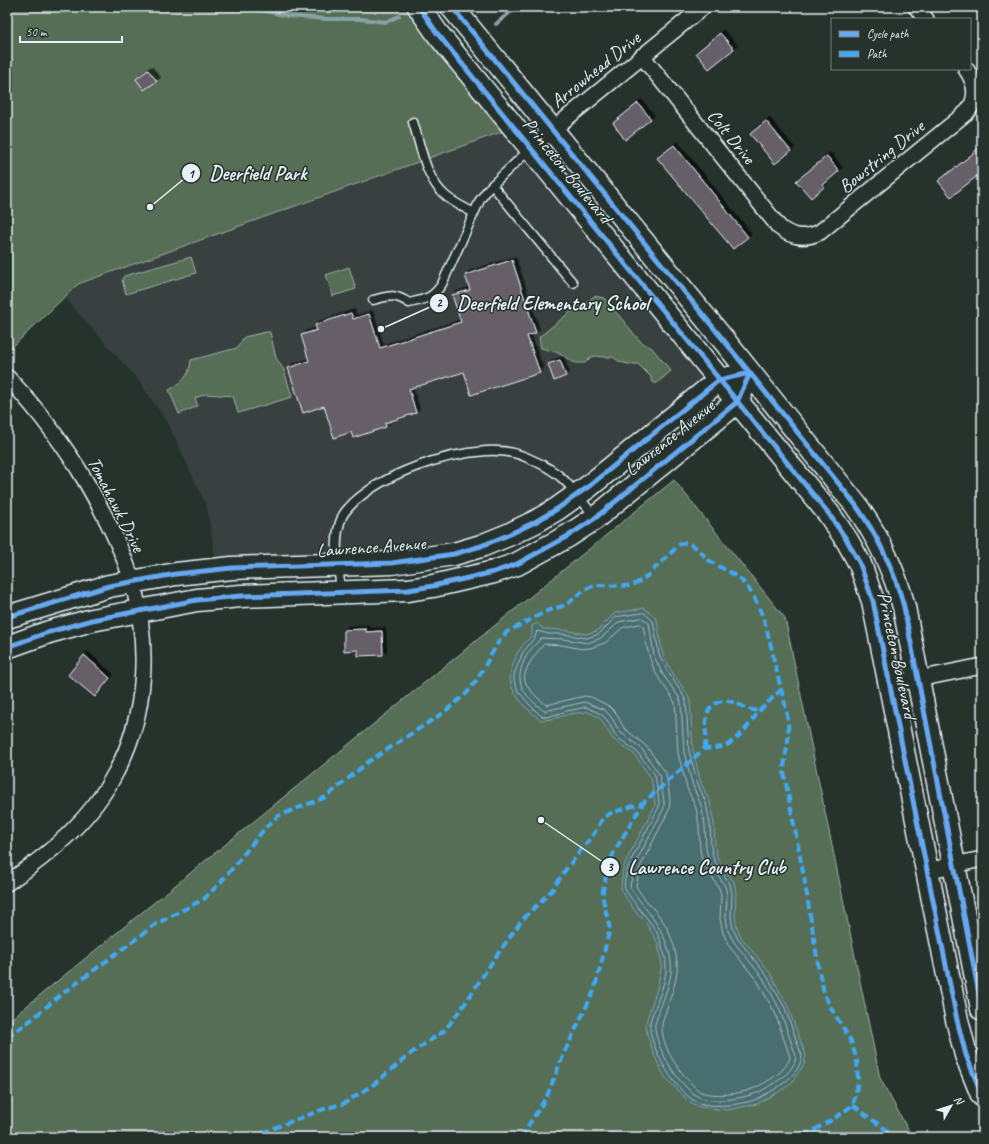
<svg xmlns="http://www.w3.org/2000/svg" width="989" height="1144" font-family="Caveat,sans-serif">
	<defs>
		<filter id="shadow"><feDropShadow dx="3.5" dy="-3.5" stdDeviation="0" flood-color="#0009"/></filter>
	</defs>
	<rect width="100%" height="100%" fill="#26332d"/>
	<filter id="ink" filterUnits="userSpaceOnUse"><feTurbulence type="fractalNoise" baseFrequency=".025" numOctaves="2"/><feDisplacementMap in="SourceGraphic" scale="8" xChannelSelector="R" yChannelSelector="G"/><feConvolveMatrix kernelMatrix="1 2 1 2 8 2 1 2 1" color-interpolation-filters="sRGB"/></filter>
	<g filter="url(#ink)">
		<!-- built -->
		<path fill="#39403f" d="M507,130L700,370L701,377L699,384L553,502L505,528L433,551L216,562L207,507L168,423L139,381L64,297L78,284Z"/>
		<!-- green -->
		<g fill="#546e54" stroke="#9eb0a6">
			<path d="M7,7H410L507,130L78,284L7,352Z"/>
			<path d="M191,257L196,273L126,294L122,280L124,276Z"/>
			<path d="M349,267L356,289L333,296L326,275Z"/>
			<path d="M594,296L604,298L641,342L652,348L671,371L657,383H654L651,380V377L638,364H628L620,362L613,357H603L596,356L591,357L585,363H575L556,352L541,348L539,337L579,305L582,307Z"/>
			<path d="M266,332H270L276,358L284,370L292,397L238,413L233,396L206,394L195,398L198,406L179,414L169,390C182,382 189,378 191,360L237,348L244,337Z"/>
			<path d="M674,480L785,618L880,1078L912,1137H7V1022Z"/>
		</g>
		<!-- water -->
		<path fill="#4a6e6f" stroke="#89a2a6" d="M644,608L657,619L662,652L670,669L686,692L690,700L693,750L701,783L710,802L714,824L715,847L718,859L734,882L736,893L735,917L737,927L741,937L770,973L788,1007L806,1056L804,1064L793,1081L785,1088L757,1104L727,1110L699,1107L688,1101L665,1077L654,1055L647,1034L646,1022L657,989L662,964L658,943L645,921L638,915L622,892L621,886L623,870L626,861L655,806V802L651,778L634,754L613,739L599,717L586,711L584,713C569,711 555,721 540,720C529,710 515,699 511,684C508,676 515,656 520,649C523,644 528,640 532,635V626L537,623L543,629L564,630L586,634L597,631L615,613Z"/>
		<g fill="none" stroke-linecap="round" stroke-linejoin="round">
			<!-- shore -->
			<g stroke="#a9bdc1" stroke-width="1">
				<path d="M644,613L653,621L659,654L667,671L682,693L686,701L689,751L698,784L706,803L710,824L711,847L714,860L730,884L732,894L731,917L733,929L738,939L767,976L785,1008L802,1056C799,1077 777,1088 761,1097C747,1105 713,1108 699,1103C677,1095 648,1046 650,1023C651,1016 655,1009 657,1003C661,991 667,977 666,965C666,959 664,953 662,947C659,929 644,916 634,902C631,898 627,893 625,889C623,881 627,870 630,862L659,807V802L655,775L637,752L616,736L607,720L601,714L586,707L567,711L547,717L541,716L529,704L518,691L514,681V674L523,652L535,637L537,631L549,634H563L587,638L599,634L616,617Z"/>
				<path d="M642,618L649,623L654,656L662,673L678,696L681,702L684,752L693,786L701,805L705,825L706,849L709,861L725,886L727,894L726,917L728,931L734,942L763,978L780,1010L796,1056C794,1074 774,1083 761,1091C747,1098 713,1104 699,1097C680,1088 653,1045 655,1024C656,1019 659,1014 660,1009C665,995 673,977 671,962C667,931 648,913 631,889L630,886L635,864L664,808V801L659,774L641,748L620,732L611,717L605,710L585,702L544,711C522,693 512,682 527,655C530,649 537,643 541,638L563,639L588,643L601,638L619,622Z"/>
				<path d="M640,624L643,626C647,645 648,660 658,677C663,686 671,694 675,703L678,753L687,788L696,808L699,826L700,850L703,863L719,888L721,895L720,919L723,933L729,946L758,982L775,1013L790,1057C786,1072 766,1083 752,1089C740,1094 713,1097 701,1092C697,1090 693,1085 690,1082C676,1067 662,1047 662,1026C662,1021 665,1014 667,1009C671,994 679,977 677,962C675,944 668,926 656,912C649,903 641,896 636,886L640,867L669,810L670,800L666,773L646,746L624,728L616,713L609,706L591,697L585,696L546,705C539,699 528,690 525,681C522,670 537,652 544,644L562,645L582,649L590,648L605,643L622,628Z"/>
			</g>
			<!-- stream -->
			<g stroke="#89a2a6" stroke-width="4">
				<path d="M248,7L288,16L326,19H361L386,22L399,16"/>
				<path d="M496,24L516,7"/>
			</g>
		</g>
		<!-- building -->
		<g fill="#665f68" stroke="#e8f1f8" filter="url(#shadow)">
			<path d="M720,33L734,49L709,69L696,53Z"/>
			<path d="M148,70L157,81L144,90L136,79Z"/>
			<path d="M638,103L651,119L625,140L613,123Z"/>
			<path d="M766,121L791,151L775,164L750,134Z"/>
			<path d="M674,145L748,237L733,249L657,158Z"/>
			<path d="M982,145V172L951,197L938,181L970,156Z"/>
			<path d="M827,156L839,171L823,185L824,187L811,198L796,181Z"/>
			<path d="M512,260L536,333L527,336L540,373L471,395L464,372L409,389L416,413L385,423L386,427L353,438L351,432L334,438L324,406L303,413L288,368L309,361L301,335L317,330L315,325L351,313L353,319L369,314L380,348L461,322L452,295L470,290L465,275Z"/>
			<path d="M560,360L566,376L554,381L548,364Z"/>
			<path d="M366,629V632L382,631L383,655L358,656V650L344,651V630Z"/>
			<path d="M84,655L110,678L95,697L68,675Z"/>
		</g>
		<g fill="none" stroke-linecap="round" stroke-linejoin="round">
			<defs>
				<g id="lane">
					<path d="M413,122C421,147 426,181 447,197C456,204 465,208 474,213"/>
					<path d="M492,185L573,283"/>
					<path d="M373,300C389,296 394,293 409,303C425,299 432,299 442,284L480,200L488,189L531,148"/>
					<path d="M341,592C339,567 332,540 342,517C344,512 349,507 353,503C385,473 443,454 486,451C500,450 515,452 528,458C540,463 554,470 564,480C575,491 585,505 595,517"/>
				</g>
				<g id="street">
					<path d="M916,7L926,19"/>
					<path d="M642,56L779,227C792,238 805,239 820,232L967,112C979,98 976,83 966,69"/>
					<path d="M531,148L552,130L703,7"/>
					<path d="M7,377C34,405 58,437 79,470C100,505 120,542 132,581C150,644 147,715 116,772C92,819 50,854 7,883"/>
					<path d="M889,685L982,666"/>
					<path d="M926,871L982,859"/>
				</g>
				<g id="secondary">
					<path d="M419,7L437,33L829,514L848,542L860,564L873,601L957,1020L966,1055L982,1095"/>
					<path d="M452,7L726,343L855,504C878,536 894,569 904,607L982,1009"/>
					<path d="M7,617L109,586L176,574L232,568L392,563L454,554L481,546L508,535L535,522L557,509L588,487L719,380L734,377"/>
					<path d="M7,647L49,632L92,620L197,600L241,596L408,590L433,586L494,572L517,564L568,536L594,519L737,402L743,388"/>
				</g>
			</defs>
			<!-- lane casing -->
			<use href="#lane" stroke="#e8f1f8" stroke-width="11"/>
			<!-- street casing -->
			<use href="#street" stroke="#e8f1f8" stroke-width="18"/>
			<!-- secondary casing -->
			<use href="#secondary" stroke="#e8f1f8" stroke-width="25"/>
			<!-- lane -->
			<use href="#lane" stroke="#26332d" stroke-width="8"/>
			<!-- street -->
			<use href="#street" stroke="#26332d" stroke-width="15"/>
			<!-- secondary -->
			<use href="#secondary" stroke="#26332d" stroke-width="22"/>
			<!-- quiet -->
			<g stroke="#3fa9f5" stroke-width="4" stroke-dasharray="8 4" stroke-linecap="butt">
				<path d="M704,749C708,737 704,724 708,712C710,707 714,704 719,702C734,696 745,713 760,710"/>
				<path d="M7,1037L31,1020L58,997L156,924L204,899L221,882L266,827L278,816L326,797L368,762L443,713L467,693L476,681L499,641L507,632L547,611L566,605L586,589L590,587L596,585L629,586L637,583L647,576L680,544C695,540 700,554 710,561C720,568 732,572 741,580C764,602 770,644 777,673C781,690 787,707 788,724C790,740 784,757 784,773L804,877L820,976L825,996L831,1008L851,1041L857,1061L858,1082L853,1105L835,1118L809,1133L766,1137"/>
				<path d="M853,1105L886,1130L891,1137"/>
				<path d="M251,1137L321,1110L345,1103L374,1084L413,1052L435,1037L445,1030L464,1005L492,962L522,920L553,889L564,872L595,832L603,818L611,813L643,803L704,749L723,747L729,744L743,732L760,710L782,689"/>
				<path d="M521,1137L547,1096L565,1051L594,991L610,929L602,895L608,867L614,852L643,803"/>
			</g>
			<defs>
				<g id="cycleway">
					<path d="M419,7L437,33L829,514L848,542L860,564L873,601L957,1020L966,1055L982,1095"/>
					<path d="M452,7L726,343L855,504C878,536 894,569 904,607L982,1009"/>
					<path d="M7,617L109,586L176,574L232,568L392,563L454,554L481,546L508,535L535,522L557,509L588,487L719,380L750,373"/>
					<path d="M7,647L49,632L92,620L197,600L241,596L408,590L433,586L494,572L517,564L568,536L594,519L737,402L750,373"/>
				</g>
			</defs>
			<!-- cycleway casing -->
			<use href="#cycleway" stroke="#26332d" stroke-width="8"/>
			<!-- cycleway -->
			<use href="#cycleway" stroke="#66a8f1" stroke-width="5"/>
		</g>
	</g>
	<g text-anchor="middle" stroke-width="3" stroke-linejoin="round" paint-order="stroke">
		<!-- street labels -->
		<g font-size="19" fill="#e8f1f8" stroke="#26332d">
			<text transform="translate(595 69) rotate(-39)" y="7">Arrowhead Drive</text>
			<text transform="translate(732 136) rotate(51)" y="7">Colt Drive</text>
			<text transform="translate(881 156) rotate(-39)" y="7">Bowstring Drive</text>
			<text transform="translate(568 170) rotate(51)" y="7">Princeton Boulevard</text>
			<text transform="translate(669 437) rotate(-39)" y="7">Lawrence Avenue</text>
			<text transform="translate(117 504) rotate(63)" y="7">Tomahawk Drive</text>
			<text transform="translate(371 546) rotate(-4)" y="7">Lawrence Avenue</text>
			<text transform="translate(898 655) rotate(78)" y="7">Princeton Boulevard</text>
		</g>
	</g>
	<!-- callouts -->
	<path fill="none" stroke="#e8f1f8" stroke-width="1.5" d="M150 207L191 173M381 329L439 303M541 820L610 867"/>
	<g fill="#e8f1f8" stroke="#26332d" stroke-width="1.5">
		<circle cx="150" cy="207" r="4"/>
		<circle cx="381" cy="329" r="4"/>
		<circle cx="541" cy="820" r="4"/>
		<circle cx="191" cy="173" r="10"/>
		<circle cx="439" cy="303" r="10"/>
		<circle cx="610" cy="867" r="10"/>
	</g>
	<g font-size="12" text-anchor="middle" font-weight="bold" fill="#111">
		<text x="191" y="178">1</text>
		<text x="439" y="307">2</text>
		<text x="610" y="871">3</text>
	</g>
	<g font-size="20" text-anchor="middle" font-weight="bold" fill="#e8f1f8" stroke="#26332d" stroke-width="3" stroke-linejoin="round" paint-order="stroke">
		<text x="258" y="180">Deerfield Park</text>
		<text x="553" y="310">Deerfield Elementary School</text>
		<text x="707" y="874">Lawrence Country Club</text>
	</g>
	<!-- margin -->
	<rect width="989" height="1144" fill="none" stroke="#26332d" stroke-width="24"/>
	<rect x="12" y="12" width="965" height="1120" fill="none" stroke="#e8f1f8" stroke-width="1.5" filter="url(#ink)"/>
	<!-- legend -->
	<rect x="831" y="18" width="140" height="52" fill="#26332d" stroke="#747f7e"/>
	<rect x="839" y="31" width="20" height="6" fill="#66a8f1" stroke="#747f7e"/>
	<text x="867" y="38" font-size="12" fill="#e8f1f8">Cycle path</text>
	<rect x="839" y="51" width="20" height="6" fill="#3fa9f5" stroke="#747f7e"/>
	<text x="867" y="58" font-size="12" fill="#e8f1f8">Path</text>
	<!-- north arrow -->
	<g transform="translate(951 1106) rotate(51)" stroke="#26332d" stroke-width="3" paint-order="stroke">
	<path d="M0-3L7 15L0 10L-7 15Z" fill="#e8f1f8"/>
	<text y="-6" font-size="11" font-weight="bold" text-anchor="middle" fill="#e8f1f8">N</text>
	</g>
	<!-- scale -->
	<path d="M20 36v6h102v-6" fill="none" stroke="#e8f1f8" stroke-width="2"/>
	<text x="26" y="36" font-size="12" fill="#e8f1f8" stroke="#26332d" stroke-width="3" paint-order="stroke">50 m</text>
</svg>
